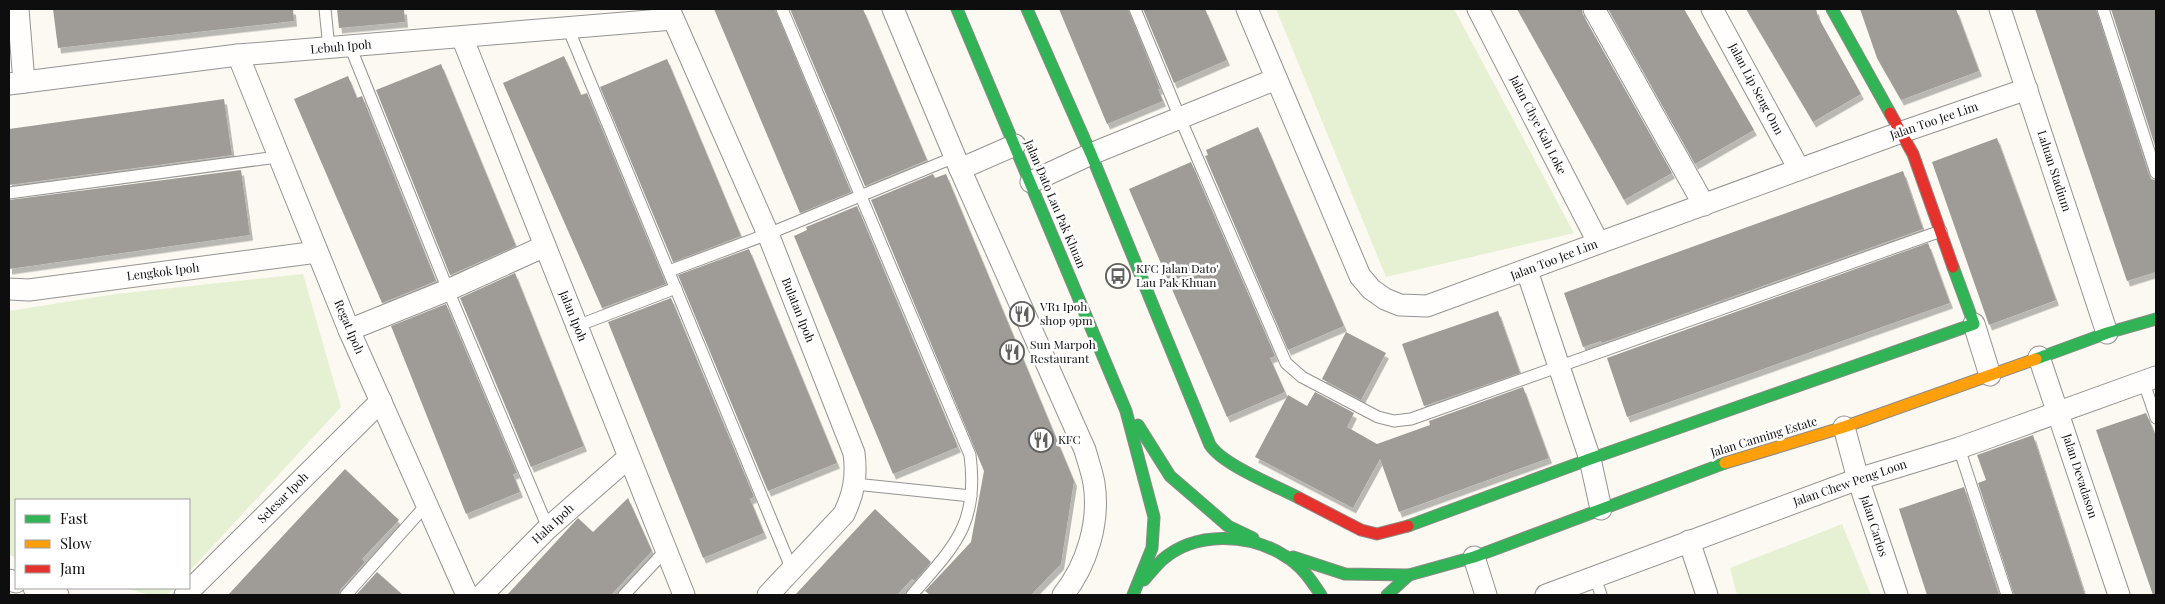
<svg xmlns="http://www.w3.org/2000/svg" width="2165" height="604" font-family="'Playfair Display',serif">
	<defs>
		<filter id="shadow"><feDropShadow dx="3" dy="5.5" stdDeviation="0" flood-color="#0004"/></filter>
	</defs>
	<rect width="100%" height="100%" fill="#fcf9f2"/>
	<!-- green -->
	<g fill="#e5f1d2">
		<path d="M1276,9H1454L1574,233L1386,277Z"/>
		<path d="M303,274L341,407L189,572V500H16V557L9,555V311L116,294Z"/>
		<path d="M1842,524L1871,595H1737L1730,568Z"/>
		<path d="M124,588H174L167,595H150Z"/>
	</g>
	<!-- building -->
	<g fill="#9f9c98" filter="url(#shadow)">
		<path d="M53,9H293L294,21L58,48Z"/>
		<path d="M337,9H404L405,22L339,28Z"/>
		<path d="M714,9H775L851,192L800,213Z"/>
		<path d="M790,9H863L927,160L865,186Z"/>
		<path d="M1059,9H1128L1160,89H1158L1163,101L1107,124Z"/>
		<path d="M1143,9H1205L1227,60L1174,83Z"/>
		<path d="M1517,9H1582L1583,15L1672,173L1624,200Z"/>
		<path d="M1608,9H1684L1754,130L1695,164Z"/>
		<path d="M1746,9H1816L1818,17L1861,94L1813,122Z"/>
		<path d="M1860,9H1956L1979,71L1901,100L1877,58Z"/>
		<path d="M2035,9H2096L2149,175L2151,179L2156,180V272L2127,281Z"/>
		<path d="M2111,9H2156V149Z"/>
		<path d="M564,56L581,95L587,93L666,284L602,308L503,83Z"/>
		<path d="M667,59L741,236L673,262L600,87Z"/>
		<path d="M441,64L516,246L450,275L376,90Z"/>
		<path d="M348,76L357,98L362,96L436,281L382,303L294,99Z"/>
		<path d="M224,99L232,155L9,185V129Z"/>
		<path d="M1258,127L1344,326L1288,350L1205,156L1208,155L1206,150Z"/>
		<path d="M1997,138L2056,300L1989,325L1932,162Z"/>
		<path d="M1191,162L1275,356L1270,358L1285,392L1227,417L1129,189Z"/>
		<path d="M241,170L250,235L9,269V200Z"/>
		<path d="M1903,171L1923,229L1602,343L1601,341L1583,347L1564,293Z"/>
		<path d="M933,174L935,178L946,174L1074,481L1061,564L1031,595H930L925,591L971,542L984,471L871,200Z"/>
		<path d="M857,206L958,447L893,474L794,236L807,230L806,227Z"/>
		<path d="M1928,243L1950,303L1627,417L1607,358Z"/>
		<path d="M749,249L837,463L768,491L678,275Z"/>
		<path d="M515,273L584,446L531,467L460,298Z"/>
		<path d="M671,298L754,497L750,499L764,533L703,558L608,322Z"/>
		<path d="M446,304L517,473L513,474L520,492L466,514L391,326Z"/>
		<path d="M1498,311L1520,373L1424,406L1402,344Z"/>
		<path d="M1346,332L1386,353L1361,400L1322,379Z"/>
		<path d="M1523,387L1549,458L1399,512L1380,459L1353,508L1255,457L1288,395L1307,406L1315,392L1354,413L1347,427L1377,444L1430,425L1429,421Z"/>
		<path d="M2146,413L2156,436V595H2153L2096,430Z"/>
		<path d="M2033,435L2085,595H2014L1978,483L1986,480L1977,455Z"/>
		<path d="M345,469L399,520L362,559L365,562L340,590L339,595H228Z"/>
		<path d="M1964,487L1999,595H1927L1899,509Z"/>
		<path d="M628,498L652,551L611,595H507L578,518L593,532Z"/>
		<path d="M875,509L931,562L915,581L912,579L897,595H795Z"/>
		<path d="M377,572L403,595H356Z"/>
	</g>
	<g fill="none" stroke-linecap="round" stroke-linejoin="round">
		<defs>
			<g id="lane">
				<path d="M325,9L329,48"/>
				<path d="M782,9L970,455C979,525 954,546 912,595"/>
				<path d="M1135,9L1180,118L1286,363L1302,377L1378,417L1394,421L1411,419L1941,231"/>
				<path d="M2103,9L2156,173"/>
				<path d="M568,28L792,570"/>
				<path d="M350,46L448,290L548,528"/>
				<path d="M9,193L277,157"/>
				<path d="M669,271L768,234L955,157"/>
				<path d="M577,326L676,288"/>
				<path d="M2143,380L2156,418"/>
				<path d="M1959,448L2007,595"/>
				<path d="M855,484L971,496"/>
				<path d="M1595,577L1601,595"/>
				<path d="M346,595L427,504"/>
				<path d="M624,595L666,550"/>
			</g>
			<g id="street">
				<path d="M18,9L24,82"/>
				<path d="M669,9L768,234L854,453C857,476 854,493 844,514L768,595"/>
				<path d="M893,9L960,169L1085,450C1088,461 1092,472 1094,483C1100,522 1087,565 1063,595"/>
				<path d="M1247,9L1360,276L1371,289L1385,299L1400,305L1427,306L1899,133L2027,89"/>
				<path d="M1478,9L1598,242"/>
				<path d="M1594,9L1704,205"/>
				<path d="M1712,9L1799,169"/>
				<path d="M2000,9L2107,333"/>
				<path d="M462,37L684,595"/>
				<path d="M238,55L349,330L467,595"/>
				<path d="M9,84L238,55L673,19"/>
				<path d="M960,169L1015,145"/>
				<path d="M1031,182L1091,154L1276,79"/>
				<path d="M1527,271L1590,459L1601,509"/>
				<path d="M9,289L29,290L317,252"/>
				<path d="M1974,324L1990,375"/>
				<path d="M349,330L448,290L545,246"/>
				<path d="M2039,357L2119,595"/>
				<path d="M1844,427L1858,479L1897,595"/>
				<path d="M1689,541L1707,595"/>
				<path d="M1474,557L1486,595"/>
				<path d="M9,580L16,582"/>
				<path d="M34,588L58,595"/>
				<path d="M185,595L381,401"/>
				<path d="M482,595L548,528L629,457"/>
				<path d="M1546,595L1858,479L1959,448L2156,377"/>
			</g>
			<g id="fast">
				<path d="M957,9L1126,411L1154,517L1152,548L1133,595"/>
				<path d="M1027,9L1091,154L1210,445C1223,465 1276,486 1299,498"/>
				<path d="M1832,9L1890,113"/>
				<path d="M2036,359L2107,333L2156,319"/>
				<path d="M1138,425L1170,476L1228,526L1253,538"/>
				<path d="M1408,526L1590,459L1974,324L1953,267"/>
				<path d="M1293,557L1345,574L1409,575"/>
				<path d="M1144,580C1150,573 1156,566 1162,560C1195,531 1249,533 1285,556C1301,565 1311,580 1321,595"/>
				<path d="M1387,595L1409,575L1474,557L1725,463"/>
			</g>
			<path id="slow" d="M1725,463L1844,427L2036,359"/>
			<g id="jam">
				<path d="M1890,113L1913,154L1953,267"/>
				<path d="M1299,498L1361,530L1377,534L1408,526"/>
			</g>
		</defs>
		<!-- lane casing -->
		<use href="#lane" stroke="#959491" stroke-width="13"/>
		<!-- street casing -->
		<use href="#street" stroke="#959491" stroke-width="23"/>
		<!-- fast casing -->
		<use href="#fast" stroke="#8c8a87" stroke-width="13"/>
		<!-- slow casing -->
		<use href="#slow" stroke="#8c8a87" stroke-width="13"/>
		<!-- jam casing -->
		<use href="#jam" stroke="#8c8a87" stroke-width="13"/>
		<!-- lane -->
		<use href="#lane" stroke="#fffefd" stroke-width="11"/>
		<!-- street -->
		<use href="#street" stroke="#fffefd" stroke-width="21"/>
		<!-- fast -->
		<use href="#fast" stroke="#30b455" stroke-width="11"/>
		<!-- slow -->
		<use href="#slow" stroke="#ff9f0a" stroke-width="11"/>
		<!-- jam -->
		<use href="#jam" stroke="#e5322d" stroke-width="11"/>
	</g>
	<!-- icons -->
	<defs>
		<symbol id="bus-ring" viewBox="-11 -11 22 22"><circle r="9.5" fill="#fff" stroke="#61605e" stroke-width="1.5"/><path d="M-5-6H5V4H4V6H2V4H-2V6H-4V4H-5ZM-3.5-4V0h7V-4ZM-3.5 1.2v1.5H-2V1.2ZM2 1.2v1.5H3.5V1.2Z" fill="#61605e"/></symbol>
		<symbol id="restaurant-ring" viewBox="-11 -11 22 22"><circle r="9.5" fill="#fff" stroke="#61605e" stroke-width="1.5"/><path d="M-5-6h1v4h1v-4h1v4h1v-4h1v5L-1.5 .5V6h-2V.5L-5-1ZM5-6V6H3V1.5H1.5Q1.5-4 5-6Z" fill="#61605e"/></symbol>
	</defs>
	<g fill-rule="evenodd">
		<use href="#bus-ring" x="1104" y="262" width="28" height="28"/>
		<use href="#restaurant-ring" x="1008" y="300" width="28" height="28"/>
		<use href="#restaurant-ring" x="998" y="338" width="28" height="28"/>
		<use href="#restaurant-ring" x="1027" y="426" width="28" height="28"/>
	</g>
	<g text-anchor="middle" stroke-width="5" stroke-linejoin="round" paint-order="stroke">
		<!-- street labels -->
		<g font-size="12" fill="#0e0e0e" stroke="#fff">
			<text transform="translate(341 47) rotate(-5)" y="4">Lebuh Ipoh</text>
			<text transform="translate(1756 89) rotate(62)" y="4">Jalan Lip Seng Onn</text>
			<text transform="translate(1934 121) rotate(-19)" y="4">Jalan Too Jee Lim</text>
			<text transform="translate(1538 125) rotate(63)" y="4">Jalan Chye Kah Loke</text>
			<text transform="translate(2054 171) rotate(72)" y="4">Laluan Stadium</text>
			<text transform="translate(1055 204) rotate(67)" y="4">Jalan Dato Lau Pak Khuan</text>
			<text transform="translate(1554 260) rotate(-21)" y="4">Jalan Too Jee Lim</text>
			<text transform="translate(163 272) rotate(-7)" y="4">Lengkok Ipoh</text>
			<text transform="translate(798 310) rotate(68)" y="4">Bulatan Ipoh</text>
			<text transform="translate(573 316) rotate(68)" y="4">Jalan Ipoh</text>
			<text transform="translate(349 327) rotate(67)" y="4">Regat Ipoh</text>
			<text transform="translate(1764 437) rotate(-17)" y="4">Jalan Canning Estate</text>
			<text transform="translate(2080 476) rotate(72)" y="4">Jalan Devadason</text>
			<text transform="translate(1850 483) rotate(-19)" y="4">Jalan Chew Peng Loon</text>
			<text transform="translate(283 498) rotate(-45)" y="4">Selesar Ipoh</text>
			<text transform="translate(553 524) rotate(-43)" y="4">Hala Ipoh</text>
			<text transform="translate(1874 526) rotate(72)" y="4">Jalan Carlos</text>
		</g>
		<!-- poi labels -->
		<g font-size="12" fill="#0e0e0e" stroke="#fff" text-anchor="start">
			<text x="1136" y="273">KFC Jalan Dato'<tspan x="1136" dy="14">Lau Pak Khuan</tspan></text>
			<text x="1040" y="311">VR1 Ipoh<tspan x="1040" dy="14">shop 9pm</tspan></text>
			<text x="1030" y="349">Sun Marpoh<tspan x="1030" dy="14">Restaurant</tspan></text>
			<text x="1058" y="444">KFC</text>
		</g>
	</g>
	<!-- border -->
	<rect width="2165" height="604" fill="none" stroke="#0e0e0e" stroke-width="20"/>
	<!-- legend -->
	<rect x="15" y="499" width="175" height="90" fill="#ffffff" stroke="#9f9f9f"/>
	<rect x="25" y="515" width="25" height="8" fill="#30b455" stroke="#9f9f9f"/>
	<text x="60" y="524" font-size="15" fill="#0e0e0e">Fast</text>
	<rect x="25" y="540" width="25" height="8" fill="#ff9f0a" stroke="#9f9f9f"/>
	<text x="60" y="549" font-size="15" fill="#0e0e0e">Slow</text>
	<rect x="25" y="565" width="25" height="8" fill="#e5322d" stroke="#9f9f9f"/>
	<text x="60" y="574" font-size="15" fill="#0e0e0e">Jam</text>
</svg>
